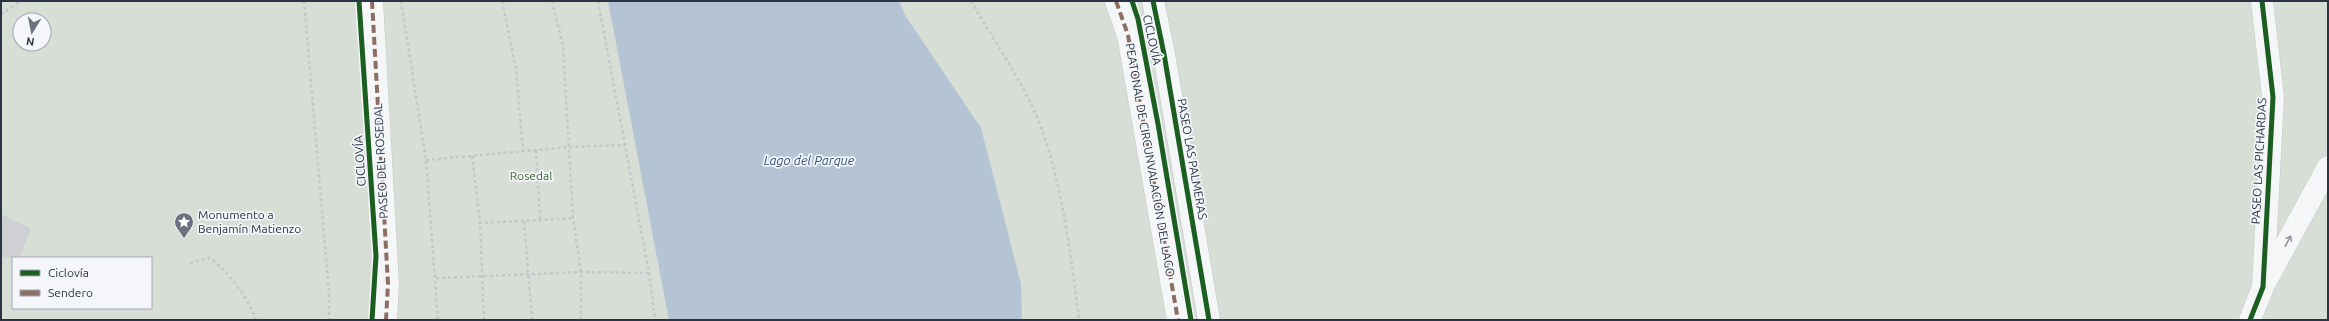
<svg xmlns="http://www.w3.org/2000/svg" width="2329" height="321" font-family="Ubuntu,sans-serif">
	<rect width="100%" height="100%" fill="#e6e8ea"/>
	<!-- green -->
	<path fill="#d6ded6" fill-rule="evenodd" d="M1,1H2328V320H1ZM20,20H44V44H20ZM13,258H151V308H13Z"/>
	<!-- water -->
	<path fill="#b4c4d5" d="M608,1H899L905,15L981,128L1021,284L1022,320H669Z"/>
	<!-- building -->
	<path fill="#ced0d3" d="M1,214L31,229L19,258H1Z"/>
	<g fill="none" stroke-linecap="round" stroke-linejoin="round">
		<defs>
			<g id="minor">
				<path d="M372,1L388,284L386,320"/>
				<path d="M1116,1L1128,35L1178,320"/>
				<path d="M1153,1L1164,54L1209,320"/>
				<path d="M2266,281L2328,167"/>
				<path d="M2250,320L2263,287L2273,97L2262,1"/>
			</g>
		</defs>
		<!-- minor casing -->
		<use href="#minor" stroke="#c4c6c8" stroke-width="23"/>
		<!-- path -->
		<g stroke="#c5c6ca" stroke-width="2.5" stroke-dasharray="3 3" stroke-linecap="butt">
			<path d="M304,1L329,292V320"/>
			<path d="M401,1L426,160L438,320"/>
			<path d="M502,1L516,69L523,151"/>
			<path d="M552,1L563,46L573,218L581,272V320"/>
			<path d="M598,1L649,273L655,320"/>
			<path d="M971,1C991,36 1015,70 1032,106C1060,164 1071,256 1079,320"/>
			<path d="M1,14L21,1"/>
			<path d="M1,73V74"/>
			<path d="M536,150L540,220"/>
			<path d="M472,156L480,223"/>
			<path d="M426,160L570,147L625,145"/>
			<path d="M190,263L210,258C230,273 247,297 256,320"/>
			<path d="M436,278L581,272L649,273"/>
			<path d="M484,320L480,223L524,221"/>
			<path d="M532,320L524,221L573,218"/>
		</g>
		<!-- minor -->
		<use href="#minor" stroke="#f5f6f7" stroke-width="22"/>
		<!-- quiet -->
		<g stroke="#8d6e63" stroke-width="4" stroke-dasharray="8 4" stroke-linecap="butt">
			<path d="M372,1L388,284L386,320"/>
			<path d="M1116,1L1128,35L1178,320"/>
		</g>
		<defs>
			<g id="cycleway">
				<path d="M359,1L376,256L372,320"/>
				<path d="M1132,1L1138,19L1158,124L1191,320"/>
				<path d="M1153,1L1164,54L1209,320"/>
				<path d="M2250,320L2263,287L2273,97L2262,1"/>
			</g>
		</defs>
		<!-- cycleway casing -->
		<use href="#cycleway" stroke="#f4f6f9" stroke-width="8"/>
		<!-- cycleway -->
		<use href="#cycleway" stroke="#1b5e20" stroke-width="5"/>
	</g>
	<!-- one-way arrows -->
	<defs><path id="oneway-shaft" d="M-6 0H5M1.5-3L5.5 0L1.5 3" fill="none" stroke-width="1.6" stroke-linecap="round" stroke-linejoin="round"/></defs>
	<use stroke="#90959e" href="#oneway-shaft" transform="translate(2288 241) rotate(-62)"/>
	<!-- icons -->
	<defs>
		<symbol id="sight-pin" viewBox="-11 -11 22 30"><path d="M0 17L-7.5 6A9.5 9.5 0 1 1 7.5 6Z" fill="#6c737f" stroke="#f4f6f9"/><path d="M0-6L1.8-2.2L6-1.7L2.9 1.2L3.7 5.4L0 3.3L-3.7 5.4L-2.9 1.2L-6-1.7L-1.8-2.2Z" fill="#fff"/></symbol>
	</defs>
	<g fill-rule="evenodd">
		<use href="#sight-pin" x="173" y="211" width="22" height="30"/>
	</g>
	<g text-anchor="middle" stroke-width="3.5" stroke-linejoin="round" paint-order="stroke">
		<!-- street labels -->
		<g font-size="12" fill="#2b3445" stroke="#f4f6f9">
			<text transform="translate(1152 40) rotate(78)" y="4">CICLOVÍA</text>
			<text transform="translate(1192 159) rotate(80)" y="4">PASEO LAS PALMERAS</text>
			<text transform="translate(1150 160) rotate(80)" y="4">PEATONAL DE CIRCUNVALACIÓN DEL LAGO</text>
			<text transform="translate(360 161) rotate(-94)" y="4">CICLOVÍA</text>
			<text transform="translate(381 161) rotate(-93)" y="4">PASEO DEL ROSEDAL</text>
			<text transform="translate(2259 161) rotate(-87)" y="4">PASEO LAS PICHARDAS</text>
		</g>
		<!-- park labels -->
		<g font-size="12" fill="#3f6138" stroke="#f4f6f9">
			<text x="531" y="180">Rosedal</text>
		</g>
		<!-- poi labels -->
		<g font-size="12" fill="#2b3445" stroke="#f4f6f9" text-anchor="start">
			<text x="198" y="219">Monumento a<tspan x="198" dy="14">Benjamín Matienzo</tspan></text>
		</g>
		<!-- water labels -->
		<g font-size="13" font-style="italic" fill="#34527a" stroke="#f4f6f9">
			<text x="809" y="165">Lago del Parque</text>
		</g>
	</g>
	<!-- border -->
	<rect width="2329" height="321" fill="none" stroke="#2b3445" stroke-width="4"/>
	<!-- legend -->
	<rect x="12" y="257" width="140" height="52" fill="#f4f6f9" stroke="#a4a8b1"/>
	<rect x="20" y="270" width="20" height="6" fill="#1b5e20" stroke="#a4a8b1"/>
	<text x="48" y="277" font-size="12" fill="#2b3445">Ciclovía</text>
	<rect x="20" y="290" width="20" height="6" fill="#8d6e63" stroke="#a4a8b1"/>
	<text x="48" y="297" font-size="12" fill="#2b3445">Sendero</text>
	<!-- north arrow -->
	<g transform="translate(32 32) rotate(190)"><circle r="19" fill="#f4f6f9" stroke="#a4a8b1"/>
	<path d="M0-3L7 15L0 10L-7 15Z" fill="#6c737f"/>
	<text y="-6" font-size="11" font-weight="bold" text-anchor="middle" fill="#2b3445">N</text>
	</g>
</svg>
